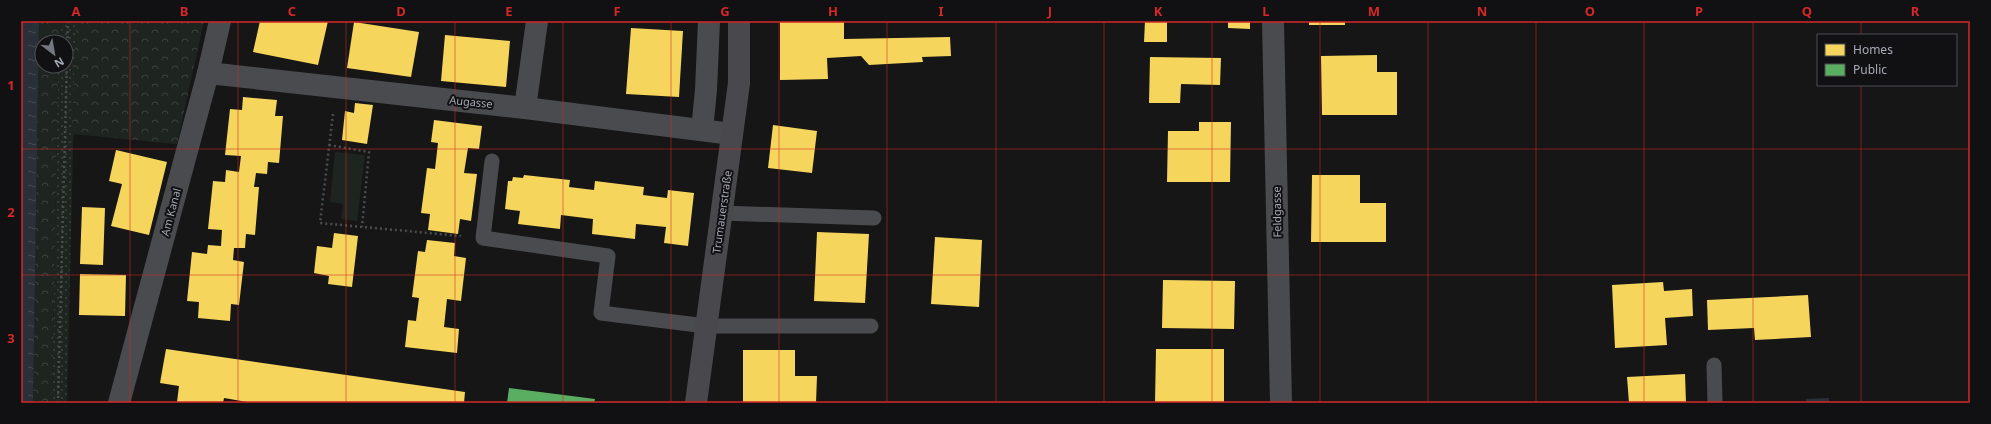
<svg xmlns="http://www.w3.org/2000/svg" width="1991" height="424" font-family="'Noto Sans',sans-serif">
	<defs>
		<pattern id="grass-dots" width="8" height="8" patternUnits="userSpaceOnUse"><rect width="8" height="8" fill="#1e2520"/><path d="M2 2h.1M6 6h.1" fill="none" stroke="#3c423e" stroke-width="1.8" stroke-linecap="round"/></pattern>
		<pattern id="forest-crowns" width="20" height="18" patternUnits="userSpaceOnUse"><rect width="20" height="18" fill="#1e2520"/><path d="M2 6a3 3 0 1 1 6 0M12 15a3 3 0 1 1 6 0" fill="none" stroke="#3c423e"/></pattern>
		<pattern id="water-ripples" width="26" height="14" patternUnits="userSpaceOnUse"><rect width="26" height="14" fill="#2a3038"/><path d="M2 4q2-2 4 0t4 0M15 11q2-2 4 0t4 0" fill="none" stroke="#464b53"/></pattern>
	</defs>
	<rect width="100%" height="100%" fill="#161616"/>
	<!-- grass -->
	<path fill="url(#grass-dots)" d="M59,21H76L67,403H52L58,66H66V42H59Z"/>
	<!-- forest -->
	<g fill="url(#forest-crowns)">
		<path d="M39,21H59V42H42V66H58L52,403H33Z"/>
		<path d="M76,21H204L177,144L72,134Z"/>
	</g>
	<!-- park -->
	<path fill="#1e2520" d="M335,152L365,155L357,221L341,219L343,204L330,202Z"/>
	<!-- water -->
	<g fill="url(#water-ripples)">
		<path d="M21,21H39L33,403H21Z"/>
		<path d="M1829,398V403H1807L1806,399Z"/>
	</g>
	<!-- homes -->
	<g fill="#f6d55c">
		<path d="M260,21H328L318,65L253,52Z"/>
		<path d="M780,21L844,22V39L950,37L951,56L922,57L923,62L869,65L861,56L827,58L828,79L780,80Z"/>
		<path d="M1145,21H1167V42H1144Z"/>
		<path d="M1228,21H1250V29L1228,28Z"/>
		<rect x="1309" y="21" width="36" height="4"/>
		<path d="M354,22L419,32L411,77L347,68Z"/>
		<path d="M631,28L683,31L679,97L626,94Z"/>
		<path d="M445,35L510,41L506,87L441,81Z"/>
		<path d="M1377,55V72H1397V115H1322L1321,56Z"/>
		<path d="M1150,57L1221,58L1220,85L1181,84L1180,103H1149Z"/>
		<path d="M243,97L277,100L275,116H283L279,163L268,162L267,174L256,173L254,187H259L255,235L246,234L245,248H234L233,260L244,262L239,305L231,304L230,321L198,318L199,302L187,301L192,252L207,254L208,245L221,246L222,230L208,229L213,181L225,182L226,170L239,172L241,156L225,155L230,109L242,110Z"/>
		<path d="M355,103L373,105L367,144L342,140L345,111L354,113Z"/>
		<path d="M434,120L482,126L479,149L468,148L464,173L477,174L471,221L460,219L458,234L428,230L430,214L421,213L427,168L435,169L438,143L431,142Z"/>
		<path d="M1199,122H1231L1230,182H1167L1168,131H1199Z"/>
		<path d="M773,125L817,131L812,173L768,168Z"/>
		<path d="M116,150L167,162L149,235L111,226L122,184L109,181Z"/>
		<path d="M524,175L570,180L569,187L594,190L595,181L644,187L643,195L667,198L668,190L694,193L688,246L664,243L666,227L636,224L635,239L592,234L593,219L561,215L560,229L518,224L520,211L505,209L508,181H512L513,177L523,178Z"/>
		<path d="M1312,175H1360V203H1386V242H1311Z"/>
		<path d="M82,207L105,208L103,265L80,264Z"/>
		<path d="M817,232L869,234L865,303L814,301Z"/>
		<path d="M334,233L358,236L352,287L328,284L329,276L314,273L317,246L332,248Z"/>
		<path d="M935,237L982,240L979,307L931,304Z"/>
		<path d="M427,240L455,243L454,256L466,258L461,301L447,299L444,327L459,329L457,353L405,347L408,320L416,321L419,298L412,297L418,251L425,252Z"/>
		<path d="M80,274L126,275L125,316L79,315Z"/>
		<path d="M1163,280L1235,281L1234,329L1162,328Z"/>
		<path d="M1663,282L1664,291L1692,289L1693,316L1665,318L1667,345L1615,348L1612,285Z"/>
		<path d="M1808,295L1811,337L1755,340L1754,328L1708,330L1707,300Z"/>
		<path d="M166,349L465,392L464,403H253L224,398L223,403L177,402L179,386L160,383Z"/>
		<path d="M1156,349H1224V403H1155Z"/>
		<path d="M743,350H795V376H817L816,403H743Z"/>
		<path d="M1685,374L1686,403H1629L1627,377Z"/>
	</g>
	<!-- public -->
	<path fill="#5aae61" d="M509,388L595,399L594,403H507Z"/>
	<g fill="none" stroke-linecap="round" stroke-linejoin="round">
		<!-- path -->
		<g stroke="#4c4d51" stroke-width="2.5" stroke-dasharray="2 3" stroke-linecap="butt">
			<path d="M333,114L320,223L461,236"/>
			<path d="M329,145L369,152L362,227"/>
			<path d="M58,403L68,21"/>
		</g>
		<!-- lane -->
		<g stroke="#4a4b4f" stroke-width="15">
			<path d="M492,161L483,238L608,256L601,313L706,326H871"/>
			<path d="M722,213L874,218"/>
			<path d="M1714,365L1715,403"/>
		</g>
		<!-- street -->
		<g stroke="#4a4b4f" stroke-width="22">
			<path d="M1273,21L1281,403"/>
			<path d="M208,73L525,108L732,134"/>
			<path d="M525,108L537,21"/>
			<path d="M702,130L706,90L709,21"/>
			<path d="M119,403L208,73L220,21"/>
		</g>
		<!-- secondary -->
		<path stroke="#49494d" stroke-width="22" d="M696,403L739,83V21"/>
	</g>
	<!-- grid -->
	<path fill="none" stroke="#d62828" stroke-width="1" stroke-opacity="0.55" d="M130,21V403M238,21V403M346,21V403M455,21V403M563,21V403M671,21V403M779,21V403M887,21V403M996,21V403M1104,21V403M1212,21V403M1320,21V403M1428,21V403M1536,21V403M1644,21V403M1753,21V403M1861,21V35M1861,85V403M21,149H1970M21,275H1970"/>
	<g text-anchor="middle" stroke-width="4" stroke-linejoin="round" paint-order="stroke">
		<!-- street labels -->
		<g font-size="11" fill="#a7abb7" stroke="#111012">
			<text transform="translate(471 102) rotate(6)" y="4">Augasse</text>
			<text transform="translate(171 212) rotate(-75)" y="4">Am Kanal</text>
			<text transform="translate(722 212) rotate(-82)" y="4">Trumauerstraße</text>
			<text transform="translate(1277 212) rotate(-91)" y="4">Feldgasse</text>
		</g>
	</g>
	<!-- border -->
	<rect width="1991" height="424" fill="none" stroke="#111012" stroke-width="44"/>
	<!-- legend -->
	<rect x="1817" y="34" width="140" height="52" fill="#111012" stroke="#4d4e54"/>
	<rect x="1825" y="44" width="20" height="12" fill="#f6d55c" stroke="#4d4e54"/>
	<text x="1853" y="54" font-size="12" fill="#a7abb7">Homes</text>
	<rect x="1825" y="64" width="20" height="12" fill="#5aae61" stroke="#4d4e54"/>
	<text x="1853" y="74" font-size="12" fill="#a7abb7">Public</text>
	<!-- north arrow -->
	<g transform="translate(54 54) rotate(149)"><circle r="19" fill="#111012" stroke="#4d4e54"/>
	<path d="M0-3L7 15L0 10L-7 15Z" fill="#74777f"/>
	<text y="-6" font-size="11" font-weight="bold" text-anchor="middle" fill="#a7abb7">N</text>
	</g>
	<rect x="22" y="22" width="1947" height="380" fill="none" stroke="#d62828" stroke-width="1.5"/>
	<g font-size="13" text-anchor="middle" font-weight="bold" fill="#d62828">
		<text x="76" y="16">A</text>
		<text x="184" y="16">B</text>
		<text x="292" y="16">C</text>
		<text x="401" y="16">D</text>
		<text x="509" y="16">E</text>
		<text x="617" y="16">F</text>
		<text x="725" y="16">G</text>
		<text x="833" y="16">H</text>
		<text x="941" y="16">I</text>
		<text x="1050" y="16">J</text>
		<text x="1158" y="16">K</text>
		<text x="1266" y="16">L</text>
		<text x="1374" y="16">M</text>
		<text x="1482" y="16">N</text>
		<text x="1590" y="16">O</text>
		<text x="1699" y="16">P</text>
		<text x="1807" y="16">Q</text>
		<text x="1915" y="16">R</text>
		<text x="11" y="90">1</text>
		<text x="11" y="217">2</text>
		<text x="11" y="343">3</text>
	</g>
</svg>
